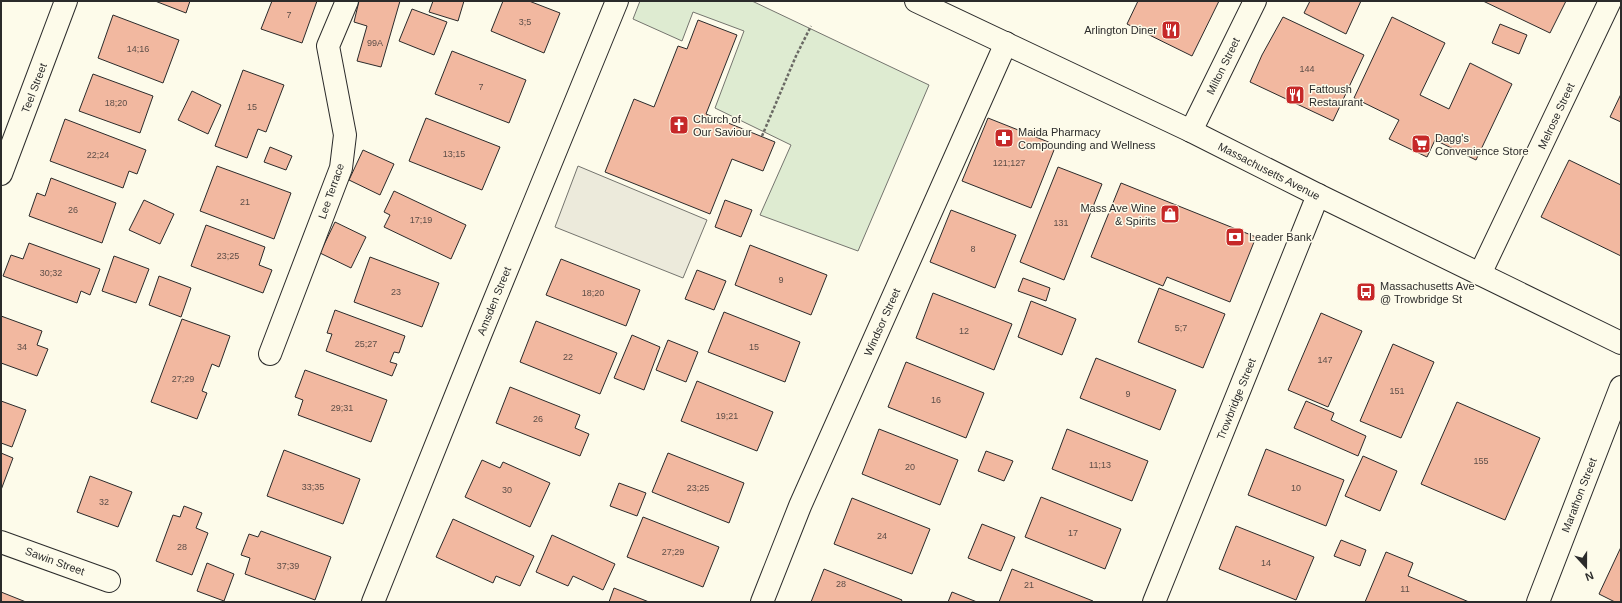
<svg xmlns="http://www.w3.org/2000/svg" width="1622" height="603" font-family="Arial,sans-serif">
	<rect width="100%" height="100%" fill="#fdfbea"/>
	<!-- green -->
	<path fill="#deebd1" stroke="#74746e" d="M640,1H752L929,85L858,251L760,215L791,145L715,108L744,31L693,12L682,41L633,19Z"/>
	<!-- parking -->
	<path fill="#eceadb" stroke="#74746e" d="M578,166L707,220L683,278L555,227Z"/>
	<!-- building -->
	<g fill="#f2b8a0" stroke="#2b2b2b">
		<path d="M155,1H190L186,13Z"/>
		<path d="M272,1H317L302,43L261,29Z"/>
		<path d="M359,1H400L381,67L357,61L367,26L354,22Z"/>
		<path d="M433,1H464L458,21L429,12Z"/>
		<path d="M503,1H529L560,13L544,53L491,31Z"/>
		<path d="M1138,1H1219L1192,56L1127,24Z"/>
		<path d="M1310,1H1361L1346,34L1304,13Z"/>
		<path d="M1483,1H1566L1550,33Z"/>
		<path d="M412,9L447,22L434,55L399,41Z"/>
		<path d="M113,15L179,40L163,83L98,58Z"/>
		<path d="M1283,17L1364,55L1333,121L1250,82L1262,55Z"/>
		<path d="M1392,17L1445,43L1420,95L1449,109L1470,63L1512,84L1476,160L1435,140L1427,157L1389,139L1399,120L1354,98Z"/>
		<path d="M698,20L737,35L706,114L775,142L763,171L732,159L710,214L605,172L634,99L654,107L678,46L687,49Z"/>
		<path d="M1500,24L1527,35L1519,54L1492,43Z"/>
		<path d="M452,51L526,80L509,123L435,94Z"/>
		<path d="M243,70L284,85L266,132L258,129L247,158L215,146Z"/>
		<path d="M93,74L153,96L140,133L79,111Z"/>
		<path d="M192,91L221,105L208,134L178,120Z"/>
		<path d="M1621,94V122L1610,117Z"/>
		<path d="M426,118L500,147L482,190L409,161Z"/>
		<path d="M988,118L1056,145L1031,208L962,181Z"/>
		<path d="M65,119L146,150L137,174L129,171L123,188L50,161Z"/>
		<path d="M270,147L292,156L286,170L264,162Z"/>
		<path d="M363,150L394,164L380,195L349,180Z"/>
		<path d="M1569,160L1621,185V256L1541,217Z"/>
		<path d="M217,166L291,193L274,239L200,211Z"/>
		<path d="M1058,167L1102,184L1064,280L1020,262Z"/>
		<path d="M51,178L116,203L102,243L29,216L37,193L45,196Z"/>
		<path d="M1121,183L1256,237L1230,302L1167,277L1163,286L1091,257Z"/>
		<path d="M394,191L466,225L451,259L384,227L390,215L384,212Z"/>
		<path d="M144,200L174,214L160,244L129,230Z"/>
		<path d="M725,200L752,210L741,237L715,227Z"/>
		<path d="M951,210L1016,235L995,288L930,262Z"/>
		<path d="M335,222L366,237L351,268L320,253Z"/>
		<path d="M206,225L265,247L259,265L272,270L263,293L191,266Z"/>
		<path d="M29,243L100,269L90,295L81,291L77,303L3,276L11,255L23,259Z"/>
		<path d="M750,245L827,275L811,315L735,285Z"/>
		<path d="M114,256L149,269L136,303L102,291Z"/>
		<path d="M370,257L439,283L422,327L354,302Z"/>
		<path d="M561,259L640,290L626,326L546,295Z"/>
		<path d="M697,270L726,281L714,310L685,299Z"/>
		<path d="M159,276L191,288L181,317L149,305Z"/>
		<path d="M1023,278L1050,288L1046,301L1018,291Z"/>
		<path d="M1159,288L1225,314L1203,368L1138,342Z"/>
		<path d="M933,293L1012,324L994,370L916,338Z"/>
		<path d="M1031,301L1076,319L1062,355L1018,337Z"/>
		<path d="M335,310L405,336L399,353L394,352L390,362L397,364L392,376L326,351L332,334L327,333Z"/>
		<path d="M724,312L800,342L785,382L708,352Z"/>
		<path d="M1321,313L1362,331L1328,407L1288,390Z"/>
		<path d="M1,316L42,331L37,345L48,349L37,376L1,363Z"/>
		<path d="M182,319L230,336L219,367L212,364L202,391L207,393L197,419L151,402Z"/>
		<path d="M536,321L617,353L600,394L520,362Z"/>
		<path d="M632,335L660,347L644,390L614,378Z"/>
		<path d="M668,340L698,352L686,382L656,370Z"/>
		<path d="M1393,344L1434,362L1401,438L1360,421Z"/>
		<path d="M1096,358L1176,390L1160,430L1080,398Z"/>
		<path d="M906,362L984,393L966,438L888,407Z"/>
		<path d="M305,370L387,400L371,442L298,415L303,400L295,397Z"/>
		<path d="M697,381L773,412L757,451L681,421Z"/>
		<path d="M510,387L580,415L575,428L589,434L580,456L496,423Z"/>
		<path d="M1,401L26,410L12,447L1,443Z"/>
		<path d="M1306,401L1334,413L1331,420L1366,436L1358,456L1294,428Z"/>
		<path d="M1457,402L1540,438L1505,520L1421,484Z"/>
		<path d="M879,429L958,460L940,505L862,474Z"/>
		<path d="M1067,429L1148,461L1132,501L1052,469Z"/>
		<path d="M1266,449L1344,480L1326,526L1248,495Z"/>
		<path d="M284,450L360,479L343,524L267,496Z"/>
		<path d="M986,451L1013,461L1004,481L978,471Z"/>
		<path d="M1,453L13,458L1,490Z"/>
		<path d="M668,453L744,483L729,523L652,492Z"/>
		<path d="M1363,456L1397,471L1380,511L1345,496Z"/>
		<path d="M482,460L500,468L503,462L550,483L530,527L465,497Z"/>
		<path d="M90,476L132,492L118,527L77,512Z"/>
		<path d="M619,483L646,493L637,516L610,506Z"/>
		<path d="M1041,497L1121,529L1105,569L1025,537Z"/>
		<path d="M852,498L930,529L912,574L834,544Z"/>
		<path d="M184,506L202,513L196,528L208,533L192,575L156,561L173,515L180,517Z"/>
		<path d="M643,517L719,547L703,587L627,557Z"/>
		<path d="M453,519L534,556L520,586L496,576L493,583L436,557Z"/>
		<path d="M982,524L1015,537L1001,571L968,558Z"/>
		<path d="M1236,526L1314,557L1296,600L1219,569Z"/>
		<path d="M261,531L331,557L315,600L245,574L250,558L241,555L249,534L258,537Z"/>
		<path d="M552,535L615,564L603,590L573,576L568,586L536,572Z"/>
		<path d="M1341,540L1366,550L1360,566L1334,556Z"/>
		<path d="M1621,547V602H1615L1599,594Z"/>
		<path d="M1386,552L1413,563L1408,576L1469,602H1365Z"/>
		<path d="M207,563L234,574L224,601L197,591Z"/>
		<path d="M824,569L902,600L901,602H811Z"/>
		<path d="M1012,569L1093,601L1092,602H999Z"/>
		<path d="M614,588L649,602H609Z"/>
		<path d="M1,592L26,602H1Z"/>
		<path d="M952,592L977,602H948Z"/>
	</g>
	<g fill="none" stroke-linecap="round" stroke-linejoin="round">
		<defs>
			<g id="street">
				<path d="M1191,131L1255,1"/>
				<path d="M1,174L66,1"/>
				<path d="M1480,274L1610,1"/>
				<path d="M270,354L341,168L345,135L328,46L347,1"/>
				<path d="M1,542L109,581"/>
				<path d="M373,602L481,333L617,1"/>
				<path d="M762,602L800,506L1006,43"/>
				<path d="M1154,602L1318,195"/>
				<path d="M1538,602L1621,387"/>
			</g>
			<path id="highway" d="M916,1L1191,131L1318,195L1621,343"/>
		</defs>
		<!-- street casing -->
		<use href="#street" stroke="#2b2b2b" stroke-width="24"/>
		<!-- highway casing -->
		<use href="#highway" stroke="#2b2b2b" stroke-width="24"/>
		<!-- path -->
		<path stroke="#6a6964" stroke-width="2.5" stroke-dasharray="3 2" stroke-linecap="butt" d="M762,136L796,56L811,26"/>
		<!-- street -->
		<use href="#street" stroke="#fdfbea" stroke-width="22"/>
		<!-- highway -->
		<use href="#highway" stroke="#fdfbea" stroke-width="22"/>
	</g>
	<!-- icons -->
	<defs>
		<symbol id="restaurant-square" viewBox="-11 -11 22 22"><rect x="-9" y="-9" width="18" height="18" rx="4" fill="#c62828" stroke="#fdfbea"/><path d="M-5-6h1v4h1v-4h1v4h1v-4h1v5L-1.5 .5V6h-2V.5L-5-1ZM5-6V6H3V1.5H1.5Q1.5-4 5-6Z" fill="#fff"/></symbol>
		<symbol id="church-square" viewBox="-11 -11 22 22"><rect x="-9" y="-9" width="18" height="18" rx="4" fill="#c62828" stroke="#fdfbea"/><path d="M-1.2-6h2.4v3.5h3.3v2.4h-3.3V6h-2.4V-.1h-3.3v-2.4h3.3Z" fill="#fff"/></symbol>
		<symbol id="pharmacy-square" viewBox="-11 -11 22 22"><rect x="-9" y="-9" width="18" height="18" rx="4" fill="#c62828" stroke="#fdfbea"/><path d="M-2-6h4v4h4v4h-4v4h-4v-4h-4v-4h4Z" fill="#fff"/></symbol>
		<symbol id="supermarket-square" viewBox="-11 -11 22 22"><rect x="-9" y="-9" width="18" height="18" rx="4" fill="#c62828" stroke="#fdfbea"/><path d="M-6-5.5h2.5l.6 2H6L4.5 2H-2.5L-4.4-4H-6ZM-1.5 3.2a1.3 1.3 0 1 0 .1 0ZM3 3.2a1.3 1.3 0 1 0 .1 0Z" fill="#fff"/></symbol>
		<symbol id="shop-square" viewBox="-11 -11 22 22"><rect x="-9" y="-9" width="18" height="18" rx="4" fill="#c62828" stroke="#fdfbea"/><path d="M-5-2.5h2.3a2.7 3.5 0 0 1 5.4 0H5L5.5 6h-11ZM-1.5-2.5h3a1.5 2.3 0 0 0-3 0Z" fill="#fff"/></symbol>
		<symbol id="bank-square" viewBox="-11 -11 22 22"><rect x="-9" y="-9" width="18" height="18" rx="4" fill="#c62828" stroke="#fdfbea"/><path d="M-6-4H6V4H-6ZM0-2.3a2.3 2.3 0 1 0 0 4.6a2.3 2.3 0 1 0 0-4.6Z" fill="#fff"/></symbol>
		<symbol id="bus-square" viewBox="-11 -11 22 22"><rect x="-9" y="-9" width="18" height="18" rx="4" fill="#c62828" stroke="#fdfbea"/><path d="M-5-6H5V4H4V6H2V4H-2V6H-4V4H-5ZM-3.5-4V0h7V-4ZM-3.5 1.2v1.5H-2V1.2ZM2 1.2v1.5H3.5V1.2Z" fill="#fff"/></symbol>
	</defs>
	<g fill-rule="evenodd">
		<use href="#restaurant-square" x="1160" y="19" width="22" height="22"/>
		<use href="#restaurant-square" x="1284" y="84" width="22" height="22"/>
		<use href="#church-square" x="668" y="114" width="22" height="22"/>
		<use href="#pharmacy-square" x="993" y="127" width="22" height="22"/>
		<use href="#supermarket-square" x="1410" y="133" width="22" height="22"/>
		<use href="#shop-square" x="1159" y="203" width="22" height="22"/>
		<use href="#bank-square" x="1224" y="226" width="22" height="22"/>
		<use href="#bus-square" x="1355" y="281" width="22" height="22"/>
	</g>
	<g text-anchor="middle" stroke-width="3" stroke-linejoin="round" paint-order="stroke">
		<!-- number labels -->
		<g font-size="9" fill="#5d4e48">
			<text x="289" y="18">7</text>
			<text x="525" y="25">3;5</text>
			<text x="375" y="46">99A</text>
			<text x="138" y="52">14;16</text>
			<text x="1307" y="72">144</text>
			<text x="481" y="90">7</text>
			<text x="116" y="106">18;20</text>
			<text x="252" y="110">15</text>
			<text x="454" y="157">13;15</text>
			<text x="98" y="158">22;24</text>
			<text x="1009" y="166">121;127</text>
			<text x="245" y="205">21</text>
			<text x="73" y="213">26</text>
			<text x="421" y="223">17;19</text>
			<text x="1061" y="226">131</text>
			<text x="973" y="252">8</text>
			<text x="228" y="259">23;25</text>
			<text x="51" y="276">30;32</text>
			<text x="781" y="283">9</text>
			<text x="396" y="295">23</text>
			<text x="593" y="296">18;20</text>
			<text x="1181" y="331">5;7</text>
			<text x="964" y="334">12</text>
			<text x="366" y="347">25;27</text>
			<text x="22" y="350">34</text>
			<text x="754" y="350">15</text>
			<text x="568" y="360">22</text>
			<text x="1325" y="363">147</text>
			<text x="183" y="382">27;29</text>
			<text x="1397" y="394">151</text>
			<text x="1128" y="397">9</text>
			<text x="936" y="403">16</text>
			<text x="342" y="411">29;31</text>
			<text x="727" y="419">19;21</text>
			<text x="538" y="422">26</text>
			<text x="1481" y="464">155</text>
			<text x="1100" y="468">11;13</text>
			<text x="910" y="470">20</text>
			<text x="313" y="490">33;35</text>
			<text x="698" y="491">23;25</text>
			<text x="1296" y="491">10</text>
			<text x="507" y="493">30</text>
			<text x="104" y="505">32</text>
			<text x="1073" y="536">17</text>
			<text x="882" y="539">24</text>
			<text x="182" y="550">28</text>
			<text x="673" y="555">27;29</text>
			<text x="1266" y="566">14</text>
			<text x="288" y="569">37;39</text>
			<text x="841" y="587">28</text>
			<text x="1029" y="588">21</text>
			<text x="1405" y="592">11</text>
		</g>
		<!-- poi labels -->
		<g font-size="11" fill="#2b2b2b" stroke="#fdfbea" text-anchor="start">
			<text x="1157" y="34" text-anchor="end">Arlington Diner</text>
			<text x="1309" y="93">Fattoush<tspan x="1309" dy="13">Restaurant</tspan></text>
			<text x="693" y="123">Church of<tspan x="693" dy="13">Our Saviour</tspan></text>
			<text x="1018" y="136">Maida Pharmacy<tspan x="1018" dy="13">Compounding and Wellness</tspan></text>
			<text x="1435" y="142">Dagg's<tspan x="1435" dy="13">Convenience Store</tspan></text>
			<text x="1156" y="212" text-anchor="end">Mass Ave Wine<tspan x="1156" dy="13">&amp; Spirits</tspan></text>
			<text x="1249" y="241">Leader Bank</text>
			<text x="1380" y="290">Massachusetts Ave<tspan x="1380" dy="13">@ Trowbridge St</tspan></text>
		</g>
		<!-- street labels -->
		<g font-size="11" fill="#2b2b2b" stroke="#fdfbea">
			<text transform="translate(1223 66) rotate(-64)" y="4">Milton Street</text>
			<text transform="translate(34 88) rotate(-69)" y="4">Teel Street</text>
			<text transform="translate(1556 116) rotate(-65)" y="4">Melrose Street</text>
			<text transform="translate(1269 171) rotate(27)" y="4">Massachusetts Avenue</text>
			<text transform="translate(331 191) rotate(-71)" y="4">Lee Terrace</text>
			<text transform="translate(494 301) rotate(-68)" y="4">Amsden Street</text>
			<text transform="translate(882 322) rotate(-66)" y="4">Windsor Street</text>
			<text transform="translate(1236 399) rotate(-68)" y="4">Trowbridge Street</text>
			<text transform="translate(1579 495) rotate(-69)" y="4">Marathon Street</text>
			<text transform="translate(55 561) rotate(20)" y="4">Sawin Street</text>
		</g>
	</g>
	<!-- border -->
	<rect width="1622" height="603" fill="none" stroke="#2b2b2b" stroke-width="4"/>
	<!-- north arrow -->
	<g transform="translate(1586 567) rotate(159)" stroke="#fdfbea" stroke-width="3" paint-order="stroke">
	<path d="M0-3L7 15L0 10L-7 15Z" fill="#2b2b2b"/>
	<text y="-6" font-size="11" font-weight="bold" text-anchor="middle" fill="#2b2b2b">N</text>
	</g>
</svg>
